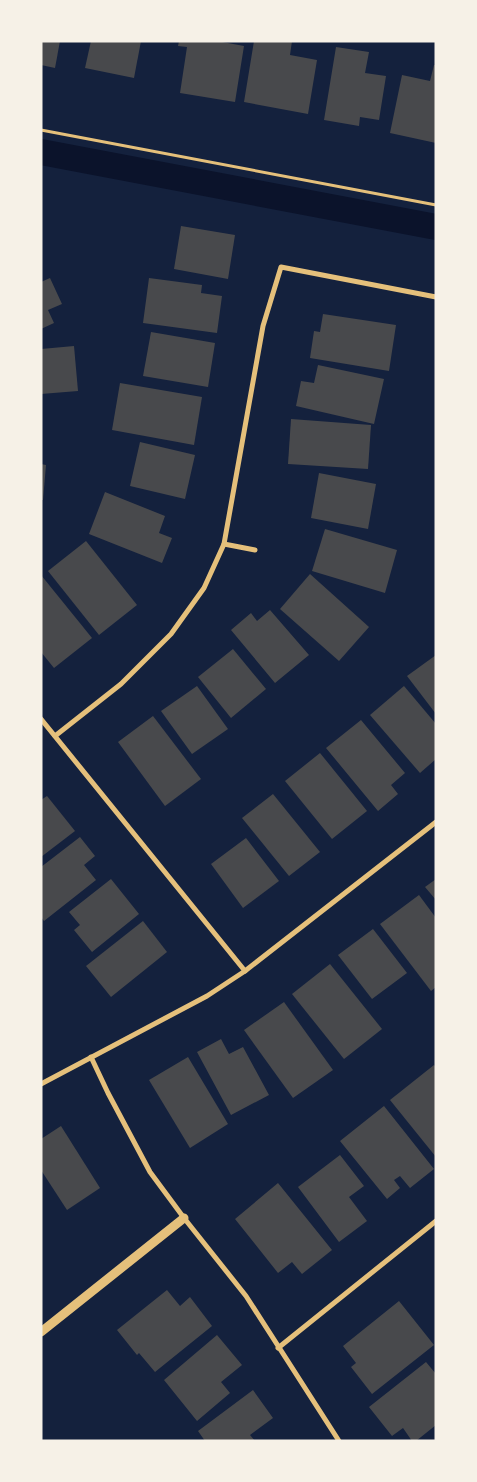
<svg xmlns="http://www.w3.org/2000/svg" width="477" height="1482" font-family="Commissioner,sans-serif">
	<rect width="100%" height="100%" fill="#14213d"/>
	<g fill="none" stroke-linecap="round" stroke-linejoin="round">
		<!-- canal -->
		<path stroke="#0b132b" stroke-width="26" d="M41,152L436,227"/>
	</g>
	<!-- building -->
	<g fill="#48494c">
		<path d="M41,41H60L55,68L41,65Z"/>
		<path d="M91,41H141L134,78L85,68Z"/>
		<path d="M179,41H217L244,46L235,102L180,93L187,47L178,46Z"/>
		<path d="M254,41H292L290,55L317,60L308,114L244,102Z"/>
		<path d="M336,47L369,52L365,73L386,76L379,120L360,117L359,126L324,120Z"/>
		<path d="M434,65H436V143L390,133L402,75L430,81Z"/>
		<path d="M181,226L235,235L228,279L174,269Z"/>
		<path d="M50,278L62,304L48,310L54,323L41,329V282Z"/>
		<path d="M149,278L202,285L201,293L222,296L217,333L143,323Z"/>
		<path d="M323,314L396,325L389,371L310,358L314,331L320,332Z"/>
		<path d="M151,332L215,343L208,387L143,376Z"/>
		<path d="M74,346L78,391L41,394V349Z"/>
		<path d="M318,365L384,379L374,424L296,406L301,381L314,383Z"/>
		<path d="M120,383L202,397L194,445L112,430Z"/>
		<path d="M291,419L371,425L368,469L288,464Z"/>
		<path d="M140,442L195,455L185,499L130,486Z"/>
		<path d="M41,464L46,465L43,500H41Z"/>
		<path d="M319,473L376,484L368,529L311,518Z"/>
		<path d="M105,492L165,516L159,533L172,538L162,563L89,534Z"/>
		<path d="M325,529L397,550L385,593L312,571Z"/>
		<path d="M86,541L137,605L99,635L48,571Z"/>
		<path d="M310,574L369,627L339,661L280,609Z"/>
		<path d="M41,575L92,638L54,668L41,652Z"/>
		<path d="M270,610L309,655L275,683L231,630L251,613L257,621Z"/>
		<path d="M233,649L266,689L231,718L198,677Z"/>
		<path d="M436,655V714L407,676Z"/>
		<path d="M197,686L228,729L192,754L161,711Z"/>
		<path d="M404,686L436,724V759L420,773L370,715Z"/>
		<path d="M153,716L201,779L165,806L118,742Z"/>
		<path d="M361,720L405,773L391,785L398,794L378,811L326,748Z"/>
		<path d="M320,753L367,811L332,839L285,781Z"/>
		<path d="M273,794L320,852L289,876L242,818Z"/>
		<path d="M47,796L75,831L41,857V800Z"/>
		<path d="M80,837L95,856L84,865L96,880L44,921L41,917V867Z"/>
		<path d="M246,838L279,881L243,908L211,864Z"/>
		<path d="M111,879L139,914L92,952L74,930L80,925L69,912Z"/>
		<path d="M436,879V900L425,887Z"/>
		<path d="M419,895L436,918V987L431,991L380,924Z"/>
		<path d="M143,921L167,952L111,997L86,966Z"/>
		<path d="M373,929L407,973L372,999L338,955Z"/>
		<path d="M330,964L382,1029L344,1059L292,994Z"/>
		<path d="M284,1002L333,1070L293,1098L244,1030Z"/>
		<path d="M221,1039L229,1054L243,1047L269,1095L231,1115L197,1052Z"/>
		<path d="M188,1057L228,1124L190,1148L149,1080Z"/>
		<path d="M434,1065L436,1067V1157L390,1100Z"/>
		<path d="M384,1106L434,1169L410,1188L400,1176L394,1180L400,1188L387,1199L340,1141Z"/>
		<path d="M61,1126L100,1188L67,1210L41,1170V1139Z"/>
		<path d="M340,1155L364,1186L349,1197L367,1221L339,1242L298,1187Z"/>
		<path d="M278,1183L332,1250L302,1274L292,1262L278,1273L235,1219Z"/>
		<path d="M167,1290L180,1306L190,1297L212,1326L155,1372L139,1353L137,1355L117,1330Z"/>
		<path d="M399,1301L434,1345L372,1394L351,1367L356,1363L343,1346Z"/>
		<path d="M217,1335L242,1365L221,1382L230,1393L197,1421L164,1380Z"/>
		<path d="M426,1362L436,1374V1425L416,1441H412L403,1428L392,1436L369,1407Z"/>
		<path d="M253,1390L273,1418L250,1435L255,1441H205L198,1431Z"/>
	</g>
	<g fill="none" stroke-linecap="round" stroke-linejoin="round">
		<!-- path -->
		<path stroke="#e5c07b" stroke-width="3" d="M41,130L436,205"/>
		<!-- minor -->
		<g stroke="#e5c07b" stroke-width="5">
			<path d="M224,544L255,550"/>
			<path d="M41,719L245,971"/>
			<path d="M55,736L121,684L171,634L204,588L224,544L263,326L281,267L436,297"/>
			<path d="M91,1057L108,1093L150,1172L184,1218L246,1296L339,1441"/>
			<path d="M41,1084L207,996L245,971L436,822"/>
			<path d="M278,1348L436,1221"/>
		</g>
		<!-- tertiary -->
		<path stroke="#e5c07b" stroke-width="9" d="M41,1332L184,1218"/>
	</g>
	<!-- border -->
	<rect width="477" height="1482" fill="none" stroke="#f6f1e7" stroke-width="85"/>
</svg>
